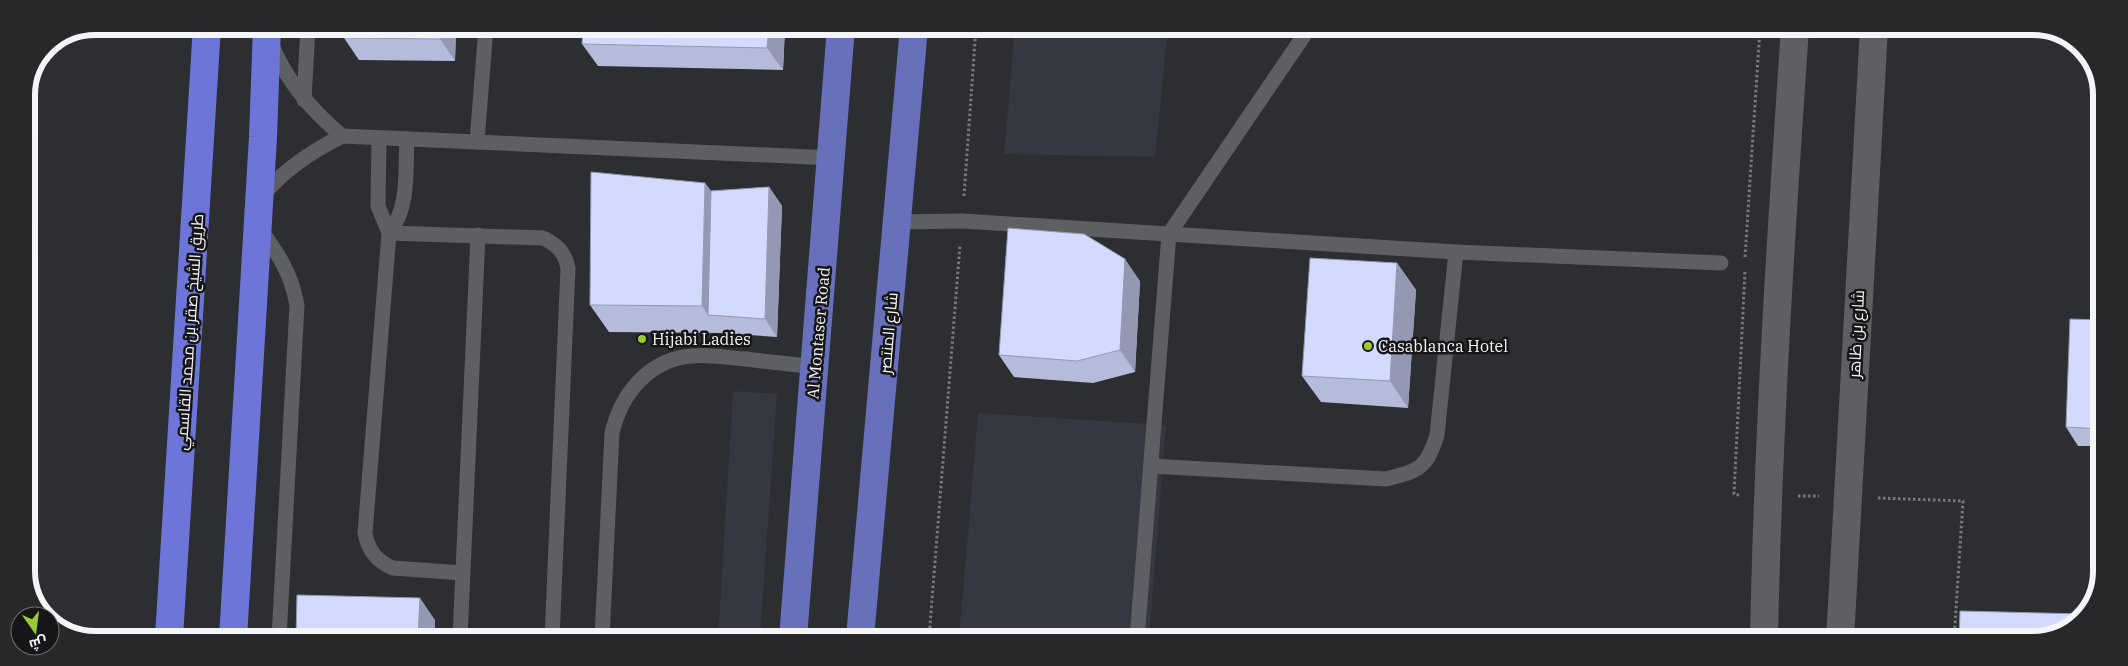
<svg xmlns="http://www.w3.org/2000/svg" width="2128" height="666" font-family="'IBM Plex Serif',Cairo,serif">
	<rect width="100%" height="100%" fill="#2d2e32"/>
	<!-- built -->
	<g fill="#353741">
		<path d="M1015,27L1168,28L1155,157L1004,154Z"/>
		<path d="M733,391L777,394L760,638H718Z"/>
		<path d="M978,413L1166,425L1149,639L959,638Z"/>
	</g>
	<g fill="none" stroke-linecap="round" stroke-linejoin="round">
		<!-- path -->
		<g stroke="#78797c" stroke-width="3" stroke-dasharray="2.5 2.5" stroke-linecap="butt">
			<path d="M964,196L976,27"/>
			<path d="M1745,257L1760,28"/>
			<path d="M1739,495L1734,494L1745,271"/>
			<path d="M1798,496H1819"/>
			<path d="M1878,498L1963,501L1954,640"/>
			<path d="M929,638L960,245"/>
		</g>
		<!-- service -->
		<g stroke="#5e5f63" stroke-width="15">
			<path d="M271,43C286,81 311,110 342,136"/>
			<path d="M304,100L308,27"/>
			<path d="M379,138L378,206L389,233"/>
			<path d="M407,139C405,171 410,207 389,233L365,533C368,550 376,561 393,568L463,573"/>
			<path d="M477,142L486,27"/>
			<path d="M262,196C285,169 311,152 342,136L832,158"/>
			<path d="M898,222L962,221L1456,252L1721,263"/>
			<path d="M259,227C278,254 291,272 297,305L279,638"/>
			<path d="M389,233L543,238C558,245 565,253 568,268L552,638"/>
			<path d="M1151,466L1386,479C1419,471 1427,468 1437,435L1456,252"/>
			<path d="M460,638L478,235"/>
			<path d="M602,638L612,433C621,394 649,359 692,356C710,354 728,358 746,359C769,362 792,364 815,367"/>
			<path d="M1137,639L1169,234L1309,28"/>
		</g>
		<!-- tertiary -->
		<g stroke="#5e5f63" stroke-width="28">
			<path d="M1764,639C1768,435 1781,232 1795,28"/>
			<path d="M1840,640L1874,28"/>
		</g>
		<!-- primary -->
		<g stroke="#6970bb" stroke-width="28">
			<path d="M793,638L841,27"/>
			<path d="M860,638L914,27"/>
		</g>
		<!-- trunk -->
		<g stroke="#6d76d8" stroke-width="28">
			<path d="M169,637L207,26"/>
			<path d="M233,638L263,137L267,26"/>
		</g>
	</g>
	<!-- wall -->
	<g fill="#b5bbda">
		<path d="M456,27L455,61L359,60L344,38Z"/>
		<path d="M785,27L783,70L598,66L582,44Z"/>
		<path d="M705,183L711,191L769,187L782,206L777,337L720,333L609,332L590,305Z"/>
		<path d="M1397,263L1416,290L1408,408L1321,402L1302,376Z"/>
		<path d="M1140,281L1135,372L1093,383L1014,377L999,355Z"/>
		<path d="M2101,320L2100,446H2078L2066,427Z"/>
	</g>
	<!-- shaded-wall -->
	<g fill="#9399b2">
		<path d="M440,27H456L455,61L440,39Z"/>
		<path d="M769,27H785L783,70L767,48Z"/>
		<path d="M705,183L724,209L708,315L702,306Z"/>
		<path d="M769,187L782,206L777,337L765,319Z"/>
		<path d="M1125,259L1140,281L1135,372L1120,350Z"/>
		<path d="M1397,263L1416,290L1408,408L1390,381Z"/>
		<path d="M420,598L435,620V638H418Z"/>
	</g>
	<!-- building -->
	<g fill="#d2dafe" stroke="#9399b2">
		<path d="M344,27H440V39L344,38Z"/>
		<path d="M583,27H769L767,48L582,44Z"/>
		<path d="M591,172L705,183L702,306L590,305Z"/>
		<path d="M769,187L765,319L708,315L711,191Z"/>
		<path d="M1008,228L1084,234L1125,259L1120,350L1077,361L999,355Z"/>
		<path d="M1310,258L1397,263L1390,381L1302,376Z"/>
		<path d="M2070,319L2101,320L2100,429L2066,427Z"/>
		<path d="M297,595L420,598L418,638H296Z"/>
		<path d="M1960,611L2083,614L2075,626L2034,640H1959Z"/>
	</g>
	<!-- markers -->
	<g fill="#9bcb33" stroke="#161618" stroke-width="2">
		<circle cx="642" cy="339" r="5"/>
		<circle cx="1368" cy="346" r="5"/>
	</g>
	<g text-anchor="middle" stroke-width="5" stroke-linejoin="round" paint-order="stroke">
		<!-- street labels -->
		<g font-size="16" fill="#f4f5f8" stroke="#161618">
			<text transform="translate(189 332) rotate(-86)" y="6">طريق الشيخ صقر بن محمد القاسمي</text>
			<text transform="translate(818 333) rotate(-85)" y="6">Al Montaser Road</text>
			<text transform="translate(888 333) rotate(-85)" y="6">شارع المنتصر</text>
			<text transform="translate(1856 334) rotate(-87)" y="6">شارع بن ظاهر</text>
		</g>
		<!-- poi labels -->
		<g font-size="16" fill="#f4f5f8" stroke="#161618" text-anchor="start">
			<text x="652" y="345">Hijabi Ladies</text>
			<text x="1378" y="352">Casablanca Hotel</text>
		</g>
	</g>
	<!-- crop -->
	<path d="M0 0H2128V666H0ZM95 35H2033A60 60 0 0 1 2093 95V571A60 60 0 0 1 2033 631H95A60 60 0 0 1 35 571V95A60 60 0 0 1 95 35Z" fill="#28282a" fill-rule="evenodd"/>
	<path fill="none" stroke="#f4f5f8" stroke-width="6" d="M95 35H2033A60 60 0 0 1 2093 95V571A60 60 0 0 1 2033 631H95A60 60 0 0 1 35 571V95A60 60 0 0 1 95 35Z"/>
	<!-- north arrow -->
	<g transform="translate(35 631) rotate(166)"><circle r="24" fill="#161618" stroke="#6f6f72"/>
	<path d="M0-4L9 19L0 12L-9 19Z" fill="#9bcb33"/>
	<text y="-8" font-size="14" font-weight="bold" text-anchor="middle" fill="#f4f5f8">ش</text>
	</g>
</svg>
